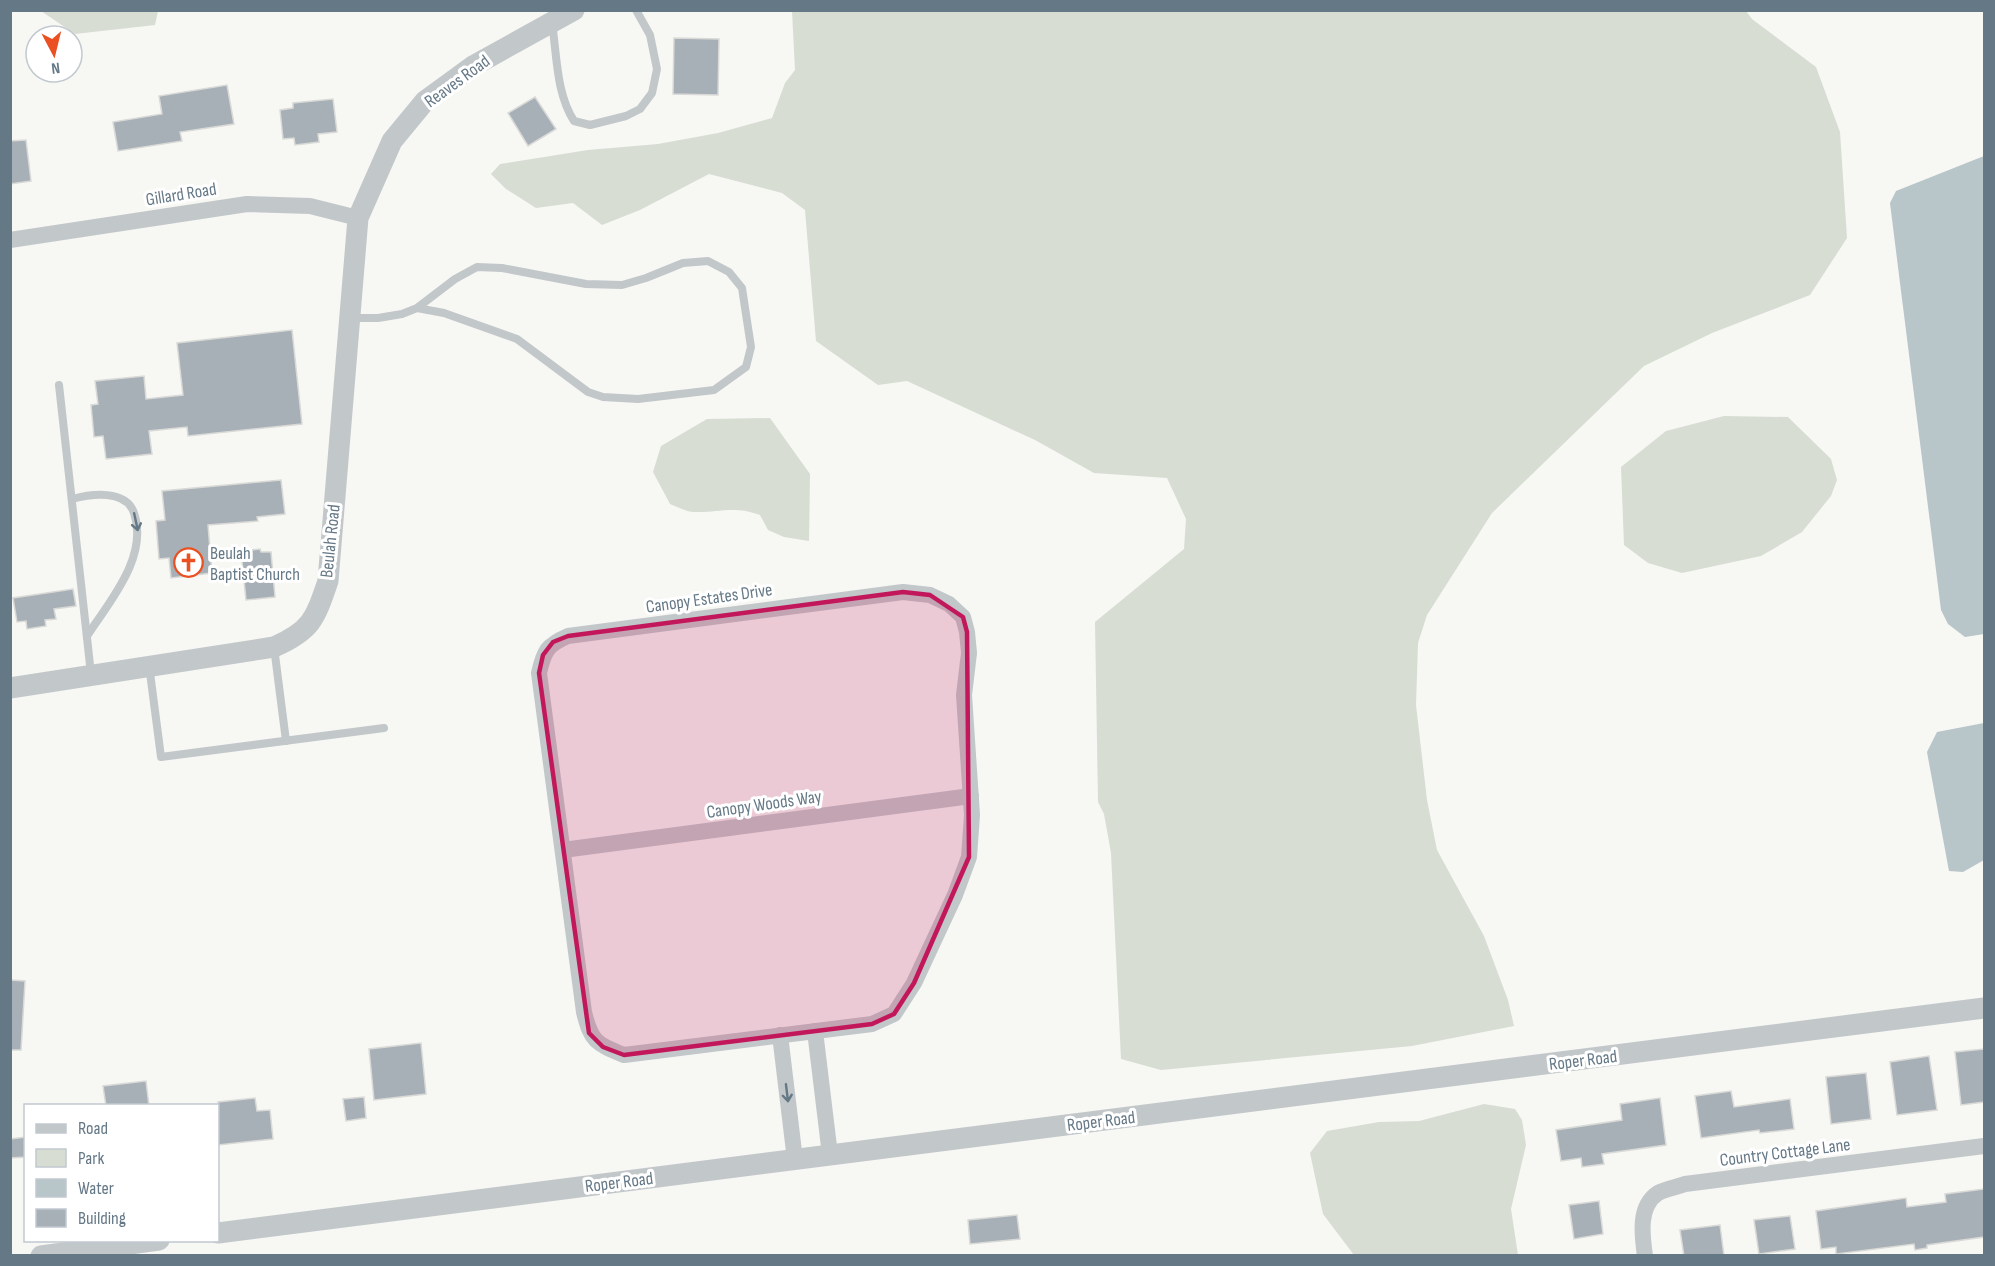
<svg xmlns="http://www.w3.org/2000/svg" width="1995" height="1266" font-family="'Sofia Sans Condensed',sans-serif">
	<rect width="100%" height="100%" fill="#f7f7f4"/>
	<!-- green -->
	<g fill="#d7ddd3">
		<path d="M36,11H158L155,25L75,34L41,11Z"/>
		<path d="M1746,11L1752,19L1816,67L1840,132L1847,238L1810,295L1712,333L1644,366L1492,513L1427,615L1418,643L1416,705L1427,800L1437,850L1484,936L1508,1000L1514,1026L1412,1046L1161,1070L1121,1059L1111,853L1104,814L1098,802L1095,622L1184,549L1186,519L1167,478L1094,473L1035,440L907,381L878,385L816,341L805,210L782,193L709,174L640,210L602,225L573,203L536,208L506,189L491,174L500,164L588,150L658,144L718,133L772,118L785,83L795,70L792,11Z"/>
		<path d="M1724,416L1788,417L1831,459L1837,480L1831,496L1802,532L1761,556L1682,573L1648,563L1624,545L1621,467L1666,431Z"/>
		<path d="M770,418L810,474L809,541L784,537L768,530L760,515C734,505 718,513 693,512C685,511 677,507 670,504L653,472L661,446L707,419Z"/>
		<path d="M1484,1104L1515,1109L1522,1120L1526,1145L1511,1209L1518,1255H1354L1323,1214L1310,1153L1327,1131L1379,1122L1419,1121Z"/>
	</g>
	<!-- water -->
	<g fill="#b8c5c9">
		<path d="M1984,156V634L1965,637L1948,624L1941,610L1890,203L1896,191Z"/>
		<path d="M1984,723V860L1963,872L1949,871L1927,752L1937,732Z"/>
	</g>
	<!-- building -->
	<g fill="#a7b0b6" stroke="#d9d9d7" stroke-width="1.5">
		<path d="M674,38L719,39L718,95L673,94Z"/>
		<path d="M227,85L234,124L180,132L182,141L118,151L113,122L162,114L159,96Z"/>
		<path d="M535,97L556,129L528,146L508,113Z"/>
		<path d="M333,99L337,132L318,134L319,142L295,145L294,138L283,139L280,110L293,108V103Z"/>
		<path d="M26,140L31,181L10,184V141Z"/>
		<path d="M292,330L302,424L188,436L187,427L149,431L152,454L106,459L103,436L94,437L91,405L98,404L95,381L144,376L146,399L183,395L177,343Z"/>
		<path d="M281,480L285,514L257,517L258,521L208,525L212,573L171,578L169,558L159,559L156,521L165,520L162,491Z"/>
		<path d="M260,549L261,552H271L275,597L246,600L241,551Z"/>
		<path d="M73,589L76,606L54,609L56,619L45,620L46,626L27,629L26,621L17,622L13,598Z"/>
		<path d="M10,980L25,981L21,1050H10Z"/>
		<path d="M421,1043L426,1094L374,1100L369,1049Z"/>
		<path d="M1984,1049V1102L1961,1105L1955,1052Z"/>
		<path d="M1929,1056L1937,1110L1897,1115L1890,1062Z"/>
		<path d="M1866,1073L1871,1119L1831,1124L1826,1077Z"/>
		<path d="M146,1081L149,1106H106L103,1086Z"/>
		<path d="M1731,1091L1734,1107L1790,1099L1794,1129L1760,1133L1759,1130L1701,1138L1695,1096Z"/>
		<path d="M364,1097L366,1118L346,1121L343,1099Z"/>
		<path d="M255,1098L257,1111L270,1110L273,1139L218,1145V1102Z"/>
		<path d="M1660,1098L1666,1145L1602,1154L1604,1164L1582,1167L1581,1158L1561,1161L1556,1130L1622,1120L1620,1104Z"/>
		<path d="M26,1137V1157L10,1158V1139Z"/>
		<path d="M1984,1189V1237L1927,1245V1248L1915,1250L1914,1244L1836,1254V1247L1821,1249L1816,1211L1906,1198L1907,1207L1946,1202L1945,1194Z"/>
		<path d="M1599,1201L1603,1234L1574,1239L1569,1205Z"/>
		<path d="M1017,1215L1020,1239L970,1244L968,1220Z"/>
		<path d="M1790,1216L1795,1249L1759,1254L1754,1220Z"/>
		<path d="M1720,1225L1724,1256H1684L1680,1230Z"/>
	</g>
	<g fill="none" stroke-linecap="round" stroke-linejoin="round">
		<!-- service -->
		<g stroke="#c2c7ca" stroke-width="8">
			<path d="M552,23C557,55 556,93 574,121L590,125L626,116L640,109L652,93L657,69L650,35L636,10"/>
			<path d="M350,318H378L402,314L417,308L444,313L517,339L588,392L603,397L638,399L714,390L746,367L751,347L742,288L729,272L708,261L683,263L646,278L622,285L586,284L502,268L477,267L455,279L417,308"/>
			<path d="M59,385L91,674"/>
			<path d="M72,499C91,494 126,489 134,513C149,557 109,602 87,636"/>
			<path d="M274,647L286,741"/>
			<path d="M149,665L161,757L384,728"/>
		</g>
		<!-- minor -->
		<g stroke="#c2c7ca" stroke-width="16">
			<path d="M10,240L247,204L310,206L358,218"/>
			<path d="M903,592L930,595L949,604L963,617L967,632L969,653L964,695L972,815L969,857L955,895L914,983L894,1014L872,1024L624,1055C596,1044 591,1041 584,1012L539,673C544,651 547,645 568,636Z"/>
			<path d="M563,850L971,796"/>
			<path d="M815,1031L830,1155"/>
			<path d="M780,1035L795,1160"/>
			<path d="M1645,1256C1642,1235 1638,1206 1658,1193C1665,1189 1677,1187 1685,1184L1984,1146"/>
		</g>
		<!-- tertiary -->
		<g stroke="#c2c7ca" stroke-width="21">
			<path d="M10,688L274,647C312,630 315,619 328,581L358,218L392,141L425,101L473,66L574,10"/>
			<path d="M218,1233L1984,1008"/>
			<path d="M41,1256L159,1240"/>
		</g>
	</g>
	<!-- one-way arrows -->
	<defs><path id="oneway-shaft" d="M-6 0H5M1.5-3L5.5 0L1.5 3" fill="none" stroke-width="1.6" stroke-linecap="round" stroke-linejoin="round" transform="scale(1.5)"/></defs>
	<g stroke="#657886">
		<use href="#oneway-shaft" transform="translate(136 522) rotate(78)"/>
		<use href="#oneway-shaft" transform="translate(787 1093) rotate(83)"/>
	</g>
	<!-- marked area -->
	<path fill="#c2185b" fill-opacity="0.2" stroke="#c2185b" stroke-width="4.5" stroke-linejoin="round" d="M903,592L930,595L963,617L967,632L969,857L914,983L894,1014L872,1024L624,1055L603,1047L589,1033L539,673L543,655L553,642L568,636Z"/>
	<!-- icons -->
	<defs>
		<symbol id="church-ring" viewBox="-11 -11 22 22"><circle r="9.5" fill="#fff" stroke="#ea5021" stroke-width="1.5"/><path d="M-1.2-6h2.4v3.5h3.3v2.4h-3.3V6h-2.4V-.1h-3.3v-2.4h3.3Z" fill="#ea5021"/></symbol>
	</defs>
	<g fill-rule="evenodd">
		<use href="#church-ring" x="172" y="546" width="33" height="33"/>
	</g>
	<g text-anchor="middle" stroke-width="6" stroke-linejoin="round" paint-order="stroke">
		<!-- street labels -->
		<g font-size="18" fill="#657886" stroke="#fff">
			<text transform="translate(457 81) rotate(-36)" y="6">Reaves Road</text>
			<text transform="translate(181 194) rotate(-9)" y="6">Gillard Road</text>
			<text transform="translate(330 541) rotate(-84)" y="6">Beulah Road</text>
			<text transform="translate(709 598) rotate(-8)" y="6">Canopy Estates Drive</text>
			<text transform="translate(764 804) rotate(-8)" y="6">Canopy Woods Way</text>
			<text transform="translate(1583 1060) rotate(-7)" y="6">Roper Road</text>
			<text transform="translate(1101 1121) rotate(-7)" y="6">Roper Road</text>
			<text transform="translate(1785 1152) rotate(-7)" y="6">Country Cottage Lane</text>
			<text transform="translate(619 1182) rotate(-7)" y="6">Roper Road</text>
		</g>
		<!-- poi labels -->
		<g font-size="18" fill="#657886" stroke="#fff" text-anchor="start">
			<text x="210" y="559">Beulah<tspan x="210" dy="21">Baptist Church</tspan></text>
		</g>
	</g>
	<!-- border -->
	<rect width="1995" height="1266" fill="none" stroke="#657886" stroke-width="24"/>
	<!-- legend -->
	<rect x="24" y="1104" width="195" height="138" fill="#ffffff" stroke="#c1c9cf" stroke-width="1.5"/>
	<rect x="36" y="1124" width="30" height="9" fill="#c2c7ca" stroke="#c1c9cf" stroke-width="1.5"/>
	<text x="78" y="1134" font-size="18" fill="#657886">Road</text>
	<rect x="36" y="1149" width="30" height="18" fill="#d7ddd3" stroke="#c1c9cf" stroke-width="1.5"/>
	<text x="78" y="1164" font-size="18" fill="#657886">Park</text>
	<rect x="36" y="1179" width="30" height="18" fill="#b8c5c9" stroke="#c1c9cf" stroke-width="1.5"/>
	<text x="78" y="1194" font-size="18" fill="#657886">Water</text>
	<rect x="36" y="1209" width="30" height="18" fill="#a7b0b6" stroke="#c1c9cf" stroke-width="1.5"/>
	<text x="78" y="1224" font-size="18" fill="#657886">Building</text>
	<!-- north arrow -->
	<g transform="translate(54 54) rotate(173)"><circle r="28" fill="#ffffff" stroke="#c1c9cf" stroke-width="1.5"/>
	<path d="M0-4.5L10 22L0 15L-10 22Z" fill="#ea5021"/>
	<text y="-9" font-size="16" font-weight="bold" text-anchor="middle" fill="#657886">N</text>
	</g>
</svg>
